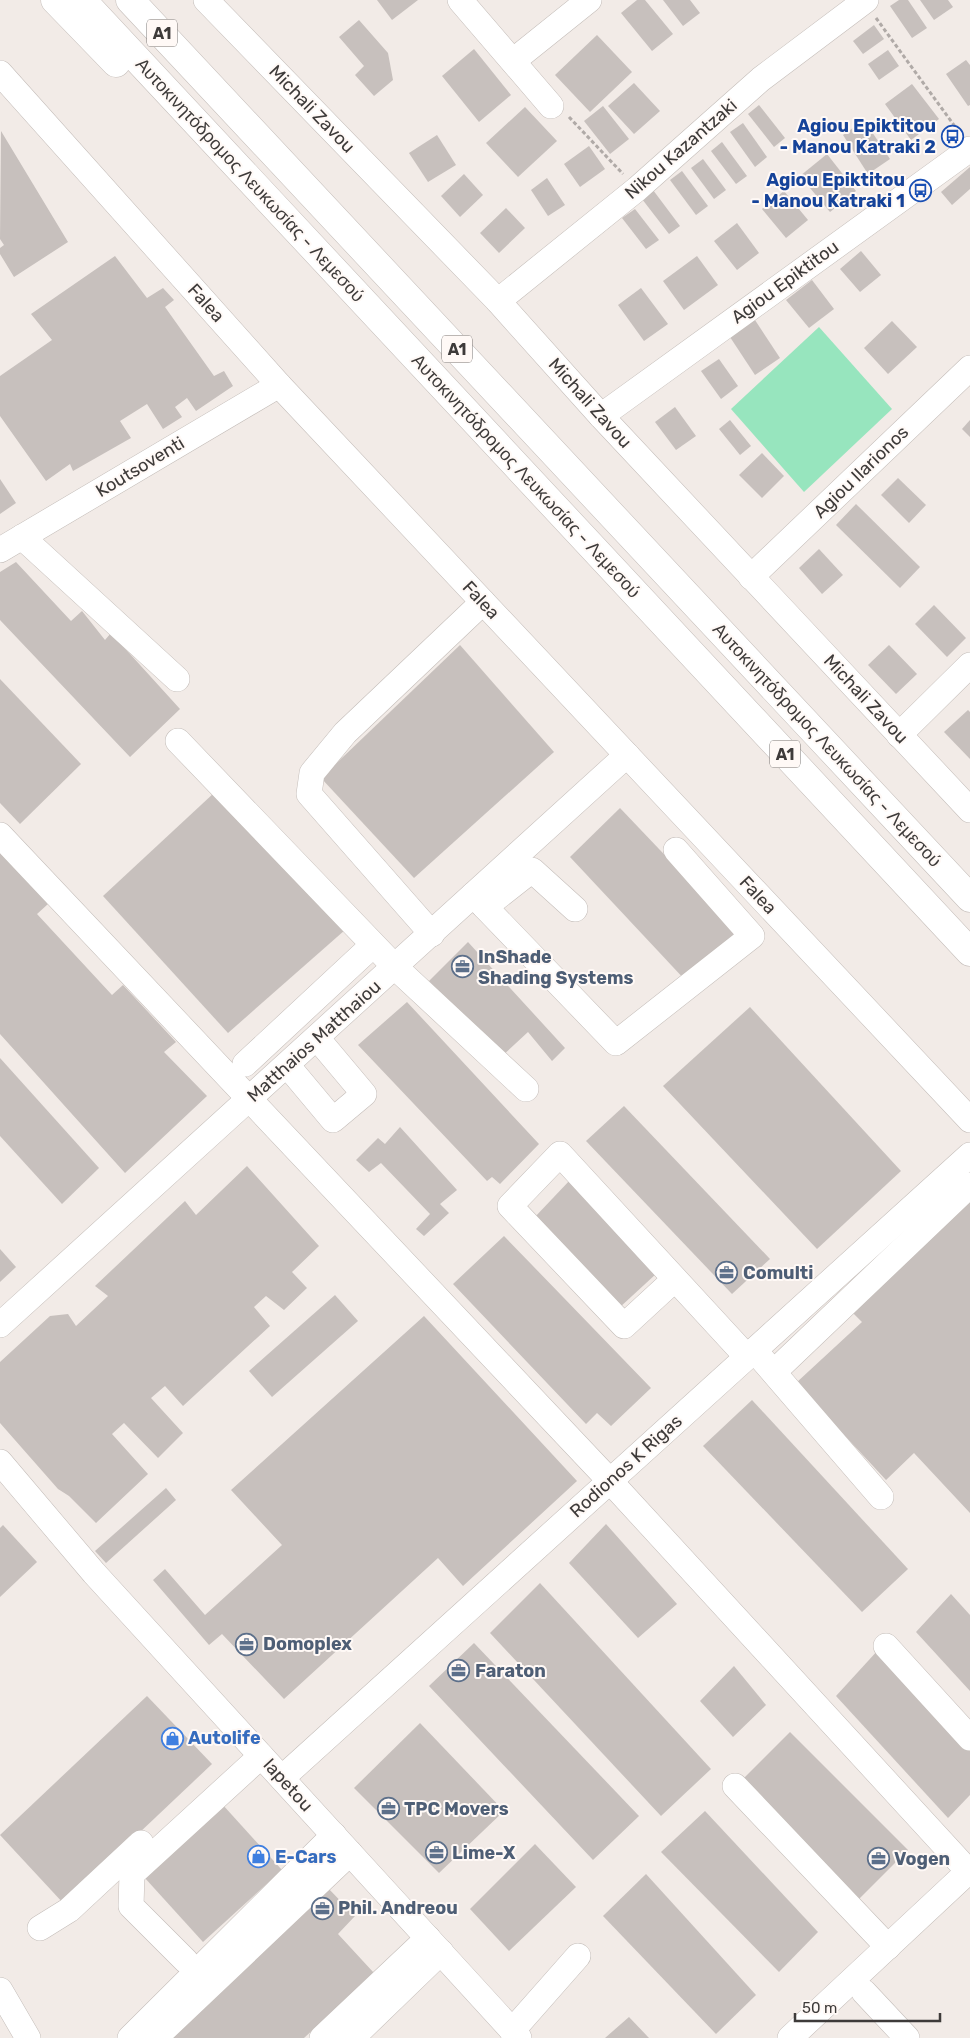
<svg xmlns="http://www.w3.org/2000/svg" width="970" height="2038" font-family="Rubik,sans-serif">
	<rect width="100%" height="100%" fill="#f2ebe7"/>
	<!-- green -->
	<path fill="#97e5be" d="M819,327L892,409L804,492L731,409Z"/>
	<!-- building -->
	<g fill="#c7c0bd">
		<path d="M377,0H418L392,20Z"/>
		<path d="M637,0H645L673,34L652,51L621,13Z"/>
		<path d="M663,0H690L700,13L683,26Z"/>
		<path d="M899,0H908L927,28L912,38L890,6Z"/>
		<path d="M920,0H948L953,7L934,20Z"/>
		<path d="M359,20L388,53L393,80L374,96L355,75L364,66L339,37Z"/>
		<path d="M874,25L884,39L863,54L853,41Z"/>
		<path d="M597,35L632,72L590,112L555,75Z"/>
		<path d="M474,49L511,95L479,122L442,76Z"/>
		<path d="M888,50L899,66L879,80L868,64Z"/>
		<path d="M966,60L970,65V105L968,106L946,74Z"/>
		<path d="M634,83L660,111L634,134L608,106Z"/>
		<path d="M912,84L939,119L911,140L885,104Z"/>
		<path d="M759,105L785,138L774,147L748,114Z"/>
		<path d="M603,106L629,139L610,154L584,121Z"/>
		<path d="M525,107L557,141L518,177L486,143Z"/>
		<path d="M864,120L890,159L868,174L843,135Z"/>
		<path d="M743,123L767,157L755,167L730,132Z"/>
		<path d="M1,131L68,242L14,277L0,254V248L4,245L0,239Z"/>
		<path d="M437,135L456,165L428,182L409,153Z"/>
		<path d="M722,142L747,176L736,184L711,151Z"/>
		<path d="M589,146L605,169L580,187L564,164Z"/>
		<path d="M827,154L856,191L830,212L800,176Z"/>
		<path d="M703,159L726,190L714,199L691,168Z"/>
		<path d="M970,167V189L952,205L941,192Z"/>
		<path d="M682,171L708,206L696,215L670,180Z"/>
		<path d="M464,174L483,195L460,217L441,196Z"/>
		<path d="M547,178L565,205L548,216L531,190Z"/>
		<path d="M653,190L680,226L669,234L642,199Z"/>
		<path d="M784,191L808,220L786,238L762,209Z"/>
		<path d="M506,208L525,228L499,253L480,233Z"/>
		<path d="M635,209L659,240L646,249L622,218Z"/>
		<path d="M737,223L759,253L737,270L714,241Z"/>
		<path d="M861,251L881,275L860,292L840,269Z"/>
		<path d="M115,256L147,298L163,288L174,300L165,307L214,376L224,371L233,386L196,411L187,398L175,407L182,417L163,429L147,404L120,421L131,438L73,471L70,464L46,481L0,416V376L52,340L31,314Z"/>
		<path d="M697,256L718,285L684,310L663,281Z"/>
		<path d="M812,280L834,309L809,328L786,300Z"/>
		<path d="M641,288L668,324L644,341L618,305Z"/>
		<path d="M753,317L780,358L755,375L728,334Z"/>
		<path d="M892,321L917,347L888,374L864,348Z"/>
		<path d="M719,359L738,386L721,399L701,371Z"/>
		<path d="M675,407L696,436L676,450L655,422Z"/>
		<path d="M730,420L751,446L740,455L719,429Z"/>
		<path d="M970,420V437L962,429Z"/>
		<path d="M762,453L784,476L762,498L739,475Z"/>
		<path d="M898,478L926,505L909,523L881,495Z"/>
		<path d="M0,479L16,503L0,514Z"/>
		<path d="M856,504L920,567L900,588L836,525Z"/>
		<path d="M819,549L843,575L822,594L799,568Z"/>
		<path d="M16,562L71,621L82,611L105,640L111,633L180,709L130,757L0,620V572Z"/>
		<path d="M934,605L966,638L947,657L915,624Z"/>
		<path d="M460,645L554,752L414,878L321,778Z"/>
		<path d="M889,645L917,674L896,694L868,665Z"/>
		<path d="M0,679L81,764L20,824L0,803Z"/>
		<path d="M968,710L970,712V759L944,732Z"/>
		<path d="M215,792L345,930L228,1033L103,896Z"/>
		<path d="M620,808L738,932L687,982L570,857Z"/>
		<path d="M0,853L48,904L37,914L112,995L123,985L176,1042L164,1052L207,1096L125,1173L0,1034Z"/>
		<path d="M468,942L565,1048L552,1061L528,1032L501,1057L429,981Z"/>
		<path d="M407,1002L539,1144L500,1184L492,1177L487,1181L358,1045Z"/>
		<path d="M750,1007L901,1171L817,1249L663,1086Z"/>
		<path d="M0,1058L99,1168L62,1204L0,1136Z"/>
		<path d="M624,1106L770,1259L732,1294L586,1141Z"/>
		<path d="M400,1127L457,1190L440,1204L449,1213L424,1236L416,1229L430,1214L381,1163L369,1172L356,1160L378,1138L385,1144Z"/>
		<path d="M247,1166L319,1246L292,1272L307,1288L284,1310L266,1296L254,1307L270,1326L183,1406L165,1386L151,1398L183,1433L158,1458L124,1423L112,1434L148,1474L96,1523L69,1496L58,1489L0,1423V1362L50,1316L68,1314L76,1326L108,1296L95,1286L185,1201L196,1215Z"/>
		<path d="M571,1179L657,1273L619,1308L534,1218Z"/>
		<path d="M970,1202V1513L914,1453L886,1480L796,1383L862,1322L852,1312Z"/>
		<path d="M504,1236L651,1388L611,1426L597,1413L586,1424L453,1284Z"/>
		<path d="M0,1249L16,1267L0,1282Z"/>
		<path d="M335,1295L358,1321L272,1397L249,1371Z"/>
		<path d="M424,1316L577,1481L463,1586L438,1558L284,1699L222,1634L209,1645L153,1580L165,1569L205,1615L282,1545L231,1490Z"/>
		<path d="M752,1400L908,1569L862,1612L703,1446Z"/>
		<path d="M166,1488L176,1500L106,1563L95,1551Z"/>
		<path d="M606,1524L677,1604L638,1638L569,1563Z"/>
		<path d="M3,1525L37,1562L0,1597V1528Z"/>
		<path d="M540,1583L711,1769L661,1816L490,1633Z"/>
		<path d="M951,1594L970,1615V1691L916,1632Z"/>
		<path d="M474,1643L639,1816L593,1860L429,1686Z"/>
		<path d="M879,1649L970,1748V1795L948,1818L836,1696Z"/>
		<path d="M734,1666L766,1705L733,1737L700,1701Z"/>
		<path d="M147,1696L212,1764L64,1904L0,1835Z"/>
		<path d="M420,1723L504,1811L439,1873L354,1788Z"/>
		<path d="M790,1732L908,1850L857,1901L739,1783Z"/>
		<path d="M222,1804L282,1870L203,1942L144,1877Z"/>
		<path d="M705,1811L818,1932L779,1972L661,1852Z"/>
		<path d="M535,1844L576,1887L509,1951L470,1909Z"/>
		<path d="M646,1874L756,1995L716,2034L603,1916Z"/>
		<path d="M327,1887L355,1916L338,1934L374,1973L304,2038H167Z"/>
		<path d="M629,2017L649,2038H605Z"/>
	</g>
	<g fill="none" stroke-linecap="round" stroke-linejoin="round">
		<defs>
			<g id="minor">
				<path d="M206,0L498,301L601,416L970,810"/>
				<path d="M460,0L551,106"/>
				<path d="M513,61L589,0"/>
				<path d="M0,73L279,385L970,1120"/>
				<path d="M498,301L637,189L761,79L866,0"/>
				<path d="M601,416L970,149"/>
				<path d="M22,537L177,679"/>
				<path d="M0,550L279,385"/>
				<path d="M751,577L970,368"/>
				<path d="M899,735L970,665"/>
				<path d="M178,741L395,967L526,1089"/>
				<path d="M0,835L610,1481L970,1873"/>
				<path d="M473,895L485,907L532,870L575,909"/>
				<path d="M485,907L616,1043L752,936L676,850"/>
				<path d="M432,934L309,794L312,773L345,733L483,602"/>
				<path d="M245,1064L373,945"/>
				<path d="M287,1065L333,1120L364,1094L317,1038"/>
				<path d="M675,1279L624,1326L510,1206L560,1154L747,1357"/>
				<path d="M0,1325L627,755"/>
				<path d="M762,1359L881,1497"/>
				<path d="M775,1371L970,1185"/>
				<path d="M0,1462L94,1573L519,2038"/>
				<path d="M886,1646L970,1738"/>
				<path d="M282,1778L970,1155"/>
				<path d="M735,1786L888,1947"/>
				<path d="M40,1928L69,1910L141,1843"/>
				<path d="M186,1961L131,1906L132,1874L261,1756"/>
				<path d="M0,1990L28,2038"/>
				<path d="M864,1992L907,2038"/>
				<path d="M512,2031L578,1956"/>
				<path d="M130,2038L334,1835"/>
				<path d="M155,2038L350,1853"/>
				<path d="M322,2038L428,1938"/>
				<path d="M352,2038L441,1952"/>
				<path d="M790,2038L970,1870"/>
			</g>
			<g id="highway">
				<path d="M55,0L116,63"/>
				<path d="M82,0L970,952"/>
				<path d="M130,0L970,898"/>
			</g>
		</defs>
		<!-- minor casing -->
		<use href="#minor" stroke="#c4bdb9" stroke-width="26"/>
		<!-- highway casing -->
		<use href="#highway" stroke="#c4bdb9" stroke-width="29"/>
		<!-- path -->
		<g stroke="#b0aaa7" stroke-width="3" stroke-dasharray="4 2.5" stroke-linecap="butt">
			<path d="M876,18L959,132"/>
			<path d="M569,117L623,174"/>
		</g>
		<!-- minor -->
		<use href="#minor" stroke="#fff" stroke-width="25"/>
		<!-- highway -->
		<use href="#highway" stroke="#fff" stroke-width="28"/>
	</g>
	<!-- icons -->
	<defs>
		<symbol id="bus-ring" viewBox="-11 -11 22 22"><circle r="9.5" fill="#fff9f6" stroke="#1a4fb4" stroke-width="1.5"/><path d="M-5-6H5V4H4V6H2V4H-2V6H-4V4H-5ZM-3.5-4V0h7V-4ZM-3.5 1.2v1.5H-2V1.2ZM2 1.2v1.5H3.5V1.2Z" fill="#1a4fb4"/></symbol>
		<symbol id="office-ring" viewBox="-11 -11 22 22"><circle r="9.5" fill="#fff9f6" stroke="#5c6f8a" stroke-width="1.5"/><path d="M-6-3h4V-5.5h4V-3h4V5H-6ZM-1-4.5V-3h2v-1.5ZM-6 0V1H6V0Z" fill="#5c6f8a"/></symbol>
		<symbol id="shop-ring" viewBox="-11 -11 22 22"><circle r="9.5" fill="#fff9f6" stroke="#3f7fe0" stroke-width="1.5"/><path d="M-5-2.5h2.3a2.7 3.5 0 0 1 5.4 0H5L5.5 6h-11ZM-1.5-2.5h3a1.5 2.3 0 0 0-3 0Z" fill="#3f7fe0"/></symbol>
	</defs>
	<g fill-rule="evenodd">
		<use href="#bus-ring" x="940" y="124" width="25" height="25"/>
		<use href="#bus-ring" x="908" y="178" width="25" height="25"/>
		<use href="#office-ring" x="450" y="954" width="25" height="25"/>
		<use href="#office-ring" x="714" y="1260" width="25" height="25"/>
		<use href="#office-ring" x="234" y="1632" width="25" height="25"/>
		<use href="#office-ring" x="446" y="1658" width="25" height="25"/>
		<use href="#shop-ring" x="160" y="1726" width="25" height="25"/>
		<use href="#office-ring" x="376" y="1796" width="25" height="25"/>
		<use href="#office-ring" x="424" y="1840" width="25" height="25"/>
		<use href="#shop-ring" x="246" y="1844" width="25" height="25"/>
		<use href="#office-ring" x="866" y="1846" width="25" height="25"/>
		<use href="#office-ring" x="310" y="1896" width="25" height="25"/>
	</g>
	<g text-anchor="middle" stroke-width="4" stroke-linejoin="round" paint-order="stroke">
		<!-- shield labels -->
		<g fill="#fff9f6" stroke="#787472" stroke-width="1">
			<rect x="147" y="19.5" width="30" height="27" rx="4"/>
			<rect x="442" y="335.5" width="30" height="27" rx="4"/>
			<rect x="770" y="740.5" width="30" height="27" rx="4"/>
		</g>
		<g font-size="16" font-weight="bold" fill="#3e3b3a">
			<text x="162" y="39">A1</text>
			<text x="457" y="355">A1</text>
			<text x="785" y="760">A1</text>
		</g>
		<!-- street labels -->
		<g font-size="18" fill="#3e3b3a" stroke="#fff9f6">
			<text transform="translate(312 109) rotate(46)" y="6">Michali Zavou</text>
			<text transform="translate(681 149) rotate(-41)" y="6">Nikou Kazantzaki</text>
			<text transform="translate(250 180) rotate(47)" y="6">Αυτοκινητόδρομος Λευκωσίας - Λεμεσού</text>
			<text transform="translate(785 282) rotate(-36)" y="6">Agiou Epiktitou</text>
			<text transform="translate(206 303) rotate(48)" y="6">Falea</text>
			<text transform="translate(590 403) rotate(48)" y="6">Michali Zavou</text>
			<text transform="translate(140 467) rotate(-31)" y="6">Koutsoventi</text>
			<text transform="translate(861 472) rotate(-44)" y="6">Agiou Ilarionos</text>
			<text transform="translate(526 476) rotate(47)" y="6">Αυτοκινητόδρομος Λευκωσίας - Λεμεσού</text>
			<text transform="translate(481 600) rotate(47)" y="6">Falea</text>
			<text transform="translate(866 699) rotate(47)" y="6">Michali Zavou</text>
			<text transform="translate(827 745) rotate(47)" y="6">Αυτοκινητόδρομος Λευκωσίας - Λεμεσού</text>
			<text transform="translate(758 895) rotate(47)" y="6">Falea</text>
			<text transform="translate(314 1041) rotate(-42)" y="6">Matthaios Matthaiou</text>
			<text transform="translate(626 1466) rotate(-42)" y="6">Rodionos K Rigas</text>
			<text transform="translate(288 1785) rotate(48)" y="6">Iapetou</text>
		</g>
		<!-- transit labels -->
		<g font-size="18" font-weight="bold" fill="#164399" stroke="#fff9f6" text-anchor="end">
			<text x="936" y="132">Agiou Epiktitou<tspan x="936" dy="21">- Manou Katraki 2</tspan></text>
			<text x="905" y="186">Agiou Epiktitou<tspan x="905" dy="21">- Manou Katraki 1</tspan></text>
		</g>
		<!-- service labels -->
		<g font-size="18" font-weight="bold" fill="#4e5e75" stroke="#fff9f6" text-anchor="start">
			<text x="478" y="963">InShade<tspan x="478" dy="21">Shading Systems</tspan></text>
			<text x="743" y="1279">Comulti</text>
			<text x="263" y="1650">Domoplex</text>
			<text x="475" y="1677">Faraton</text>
			<text x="404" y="1815">TPC Movers</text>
			<text x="452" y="1859">Lime-X</text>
			<text x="894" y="1865">Vogen</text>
			<text x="338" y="1914">Phil. Andreou</text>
		</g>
		<!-- shop labels -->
		<g font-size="18" font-weight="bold" fill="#366cbe" stroke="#fff9f6" text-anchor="start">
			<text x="188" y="1744">Autolife</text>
			<text x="275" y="1863">E-Cars</text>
		</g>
	</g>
	<!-- scale -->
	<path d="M795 2013v8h145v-8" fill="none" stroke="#3e3b3a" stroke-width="2.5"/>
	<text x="802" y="2013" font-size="15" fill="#3e3b3a" stroke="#fff9f6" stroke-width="4" paint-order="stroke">50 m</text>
</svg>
